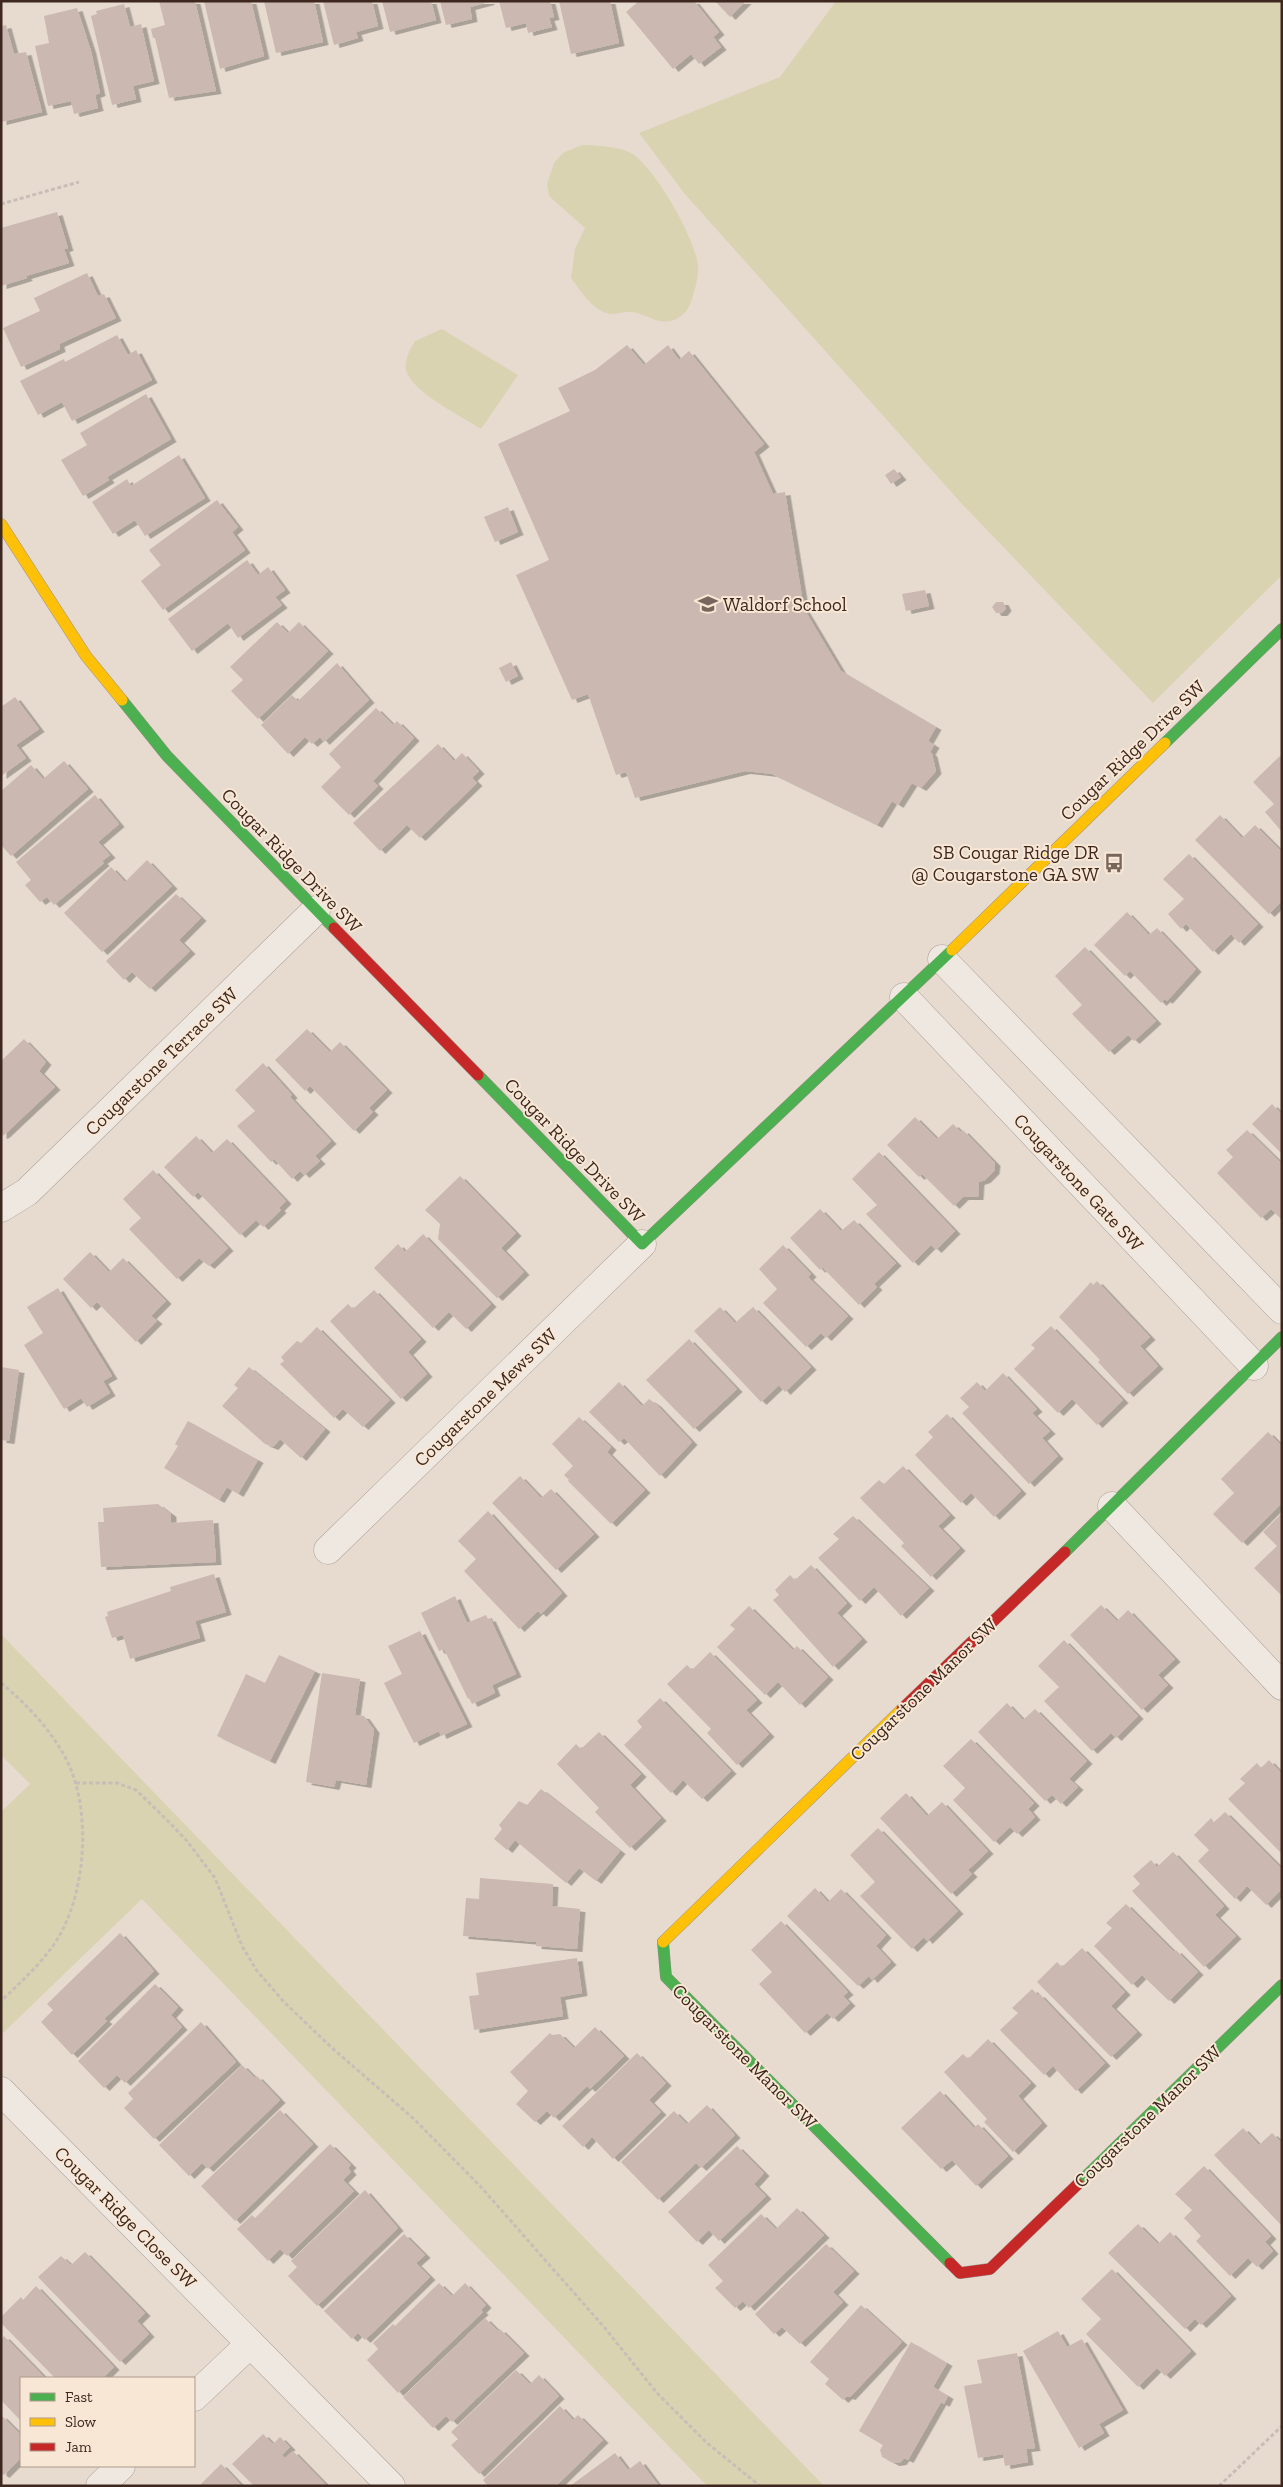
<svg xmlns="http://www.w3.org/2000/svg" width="1283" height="2487" font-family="'Zilla Slab',serif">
	<defs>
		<filter id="shadow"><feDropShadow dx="5.5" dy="3" stdDeviation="0" flood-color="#0004"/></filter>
	</defs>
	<rect width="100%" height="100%" fill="#e7dbcf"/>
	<!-- green -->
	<g fill="#dad3b1">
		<path d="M836,1H1282V575L1153,703L962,504L684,193L639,133L780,77Z"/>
		<path d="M582,145C594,145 621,147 631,153C654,166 696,239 698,266C699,277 695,288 692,299C689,308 685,315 676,319C660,327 647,314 632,312C626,311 620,314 613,314C595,314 581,292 571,278L575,249L585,228L549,196L547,184L554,163L563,153Z"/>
		<path d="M442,329L518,375L481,429C463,417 411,392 406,370C404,361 410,349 415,341Z"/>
		<path d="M1,1634L824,2486H707L142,1899L1,2035V1812L30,1784L1,1755Z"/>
	</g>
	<!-- building -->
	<g fill="#cbb8b0" filter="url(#shadow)">
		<path d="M159,1H195L216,91L169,98L155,38H153L151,29L165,25Z"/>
		<path d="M204,1H251L264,56L220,69Z"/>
		<path d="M264,1H314L323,42L276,53Z"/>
		<path d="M323,1H372L378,26L356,32L358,38L334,45Z"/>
		<path d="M382,1H431L436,20L390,32Z"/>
		<path d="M440,1H489V2L470,7L472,19L446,25Z"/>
		<path d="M499,1H550L554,17L549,18L552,27L528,33L526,23L506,28Z"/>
		<path d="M559,1H610L619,43L571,54Z"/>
		<path d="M639,1H694L719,32L713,37L721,47L699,64L691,54L673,69L626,12Z"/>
		<path d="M715,1H746L730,17Z"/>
		<path d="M124,4L130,27L141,24L154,81L133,86L136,99L112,105L91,16L97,14L96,11Z"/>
		<path d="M77,8L91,51L100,93L95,95L98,108L74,114L71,101L48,106L35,46L49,43L44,16Z"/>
		<path d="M6,25L14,54L26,52L42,112L1,122V26Z"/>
		<path d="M57,212L68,248L64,249L69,263L26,276L27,278L1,286V228Z"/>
		<path d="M87,273L98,296L104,294L116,318L59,344L60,349L21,367L3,328L40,311L34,298Z"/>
		<path d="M117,335L128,355L136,350L152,380L72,421L62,402L38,415L20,381L64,359L65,362Z"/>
		<path d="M627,345L644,365L668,345L679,360L689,351L764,444L754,452L773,494L785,492L804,609L841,671L936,727L928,741L934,745L930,752L932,754L936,771L921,788L912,783L898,805L892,801L877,825L772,774L745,771L635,798L626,772L616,775L588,694L572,700L516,575L549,560L498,444L570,411L558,388L595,370Z"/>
		<path d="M146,394L171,439L107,477L109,480L83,496L61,460L87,445L80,433Z"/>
		<path d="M179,455L205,498L145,536L135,520L113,534L92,502L127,479L131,486Z"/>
		<path d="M894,469L901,477L891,484L885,475Z"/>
		<path d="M217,500L238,527L232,532L245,550L163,610L141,581L161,565L149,550Z"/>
		<path d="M508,507L518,532L495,542L484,517Z"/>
		<path d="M247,560L258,575L268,567L285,590L275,597L282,605L238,638L228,623L192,651L168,619Z"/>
		<path d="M925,590L929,606L906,611L902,594Z"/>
		<path d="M996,602H1003L1006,608L1002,613H996L992,607Z"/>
		<path d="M277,622L288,633L299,622L328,651L258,719L231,691L243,680L230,667Z"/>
		<path d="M511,662L518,676L506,682L499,668Z"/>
		<path d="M337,663L369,700L324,742L320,737L312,744L305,737L288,754L261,725L292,695L298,701Z"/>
		<path d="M15,697L39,729L16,745L26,758L1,776V707Z"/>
		<path d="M376,708L393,725L397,721L414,738L373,781L378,786L349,815L321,787L341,767L329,754Z"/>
		<path d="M438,744L454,761L462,753L479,771L472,778L477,783L420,838L407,825L380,851L353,823Z"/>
		<path d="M1280,756L1282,758V832L1265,812L1274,804L1253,782Z"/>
		<path d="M64,761L88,789L11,856L1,845V791L31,765L43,779Z"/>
		<path d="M95,795L119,824L98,842L110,855L102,861L104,863L54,905L47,897L40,902L25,885L31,880L16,862Z"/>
		<path d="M1220,815L1242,838L1255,825L1282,852V901L1269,914L1195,840Z"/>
		<path d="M1189,854L1258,924L1239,943L1231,934L1213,952L1186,924L1181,929L1168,914L1184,899L1163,879Z"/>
		<path d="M147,860L172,886L102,952L64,913L111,867L125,882Z"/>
		<path d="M176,894L201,918L179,940L190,951L150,989L132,972L124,980L106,961Z"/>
		<path d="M1127,912L1149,935L1157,928L1196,969L1167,1001L1165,999L1161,1003L1130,971L1125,976L1094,945Z"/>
		<path d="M1085,947L1156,1021L1134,1041L1128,1035L1109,1052L1072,1014L1082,1005L1055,976Z"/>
		<path d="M307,1029L330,1052L340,1042L387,1090L369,1108L373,1112L354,1131L310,1086L305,1091L275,1060Z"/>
		<path d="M24,1039L46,1062L39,1071L55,1087L4,1135L1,1136V1061Z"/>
		<path d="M263,1063L292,1095L290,1097L331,1141L315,1156L320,1161L304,1175L300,1171L292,1179L274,1159L271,1162L237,1126L255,1111L235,1090Z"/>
		<path d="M1272,1104L1282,1115V1154L1252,1124Z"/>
		<path d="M915,1117L937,1139L953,1124L961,1132L963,1130L995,1163L994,1171L985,1180L979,1182L978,1197H963L954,1206L922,1174L919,1177L887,1145Z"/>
		<path d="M1247,1130L1282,1164V1220L1271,1209L1261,1218L1217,1173L1233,1157L1226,1150Z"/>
		<path d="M196,1136L212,1153L227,1139L286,1201L279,1208L281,1210L263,1227L256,1220L240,1235L198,1192L193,1197L164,1167Z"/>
		<path d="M879,1152L955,1231L936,1250L931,1245L913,1263L866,1214L877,1205L852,1179Z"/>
		<path d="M153,1170L228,1248L209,1266L199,1258L177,1279L129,1229L141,1218L123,1199Z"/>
		<path d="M460,1176L516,1233L501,1248L524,1272L497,1298L438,1239L440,1224L425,1210Z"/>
		<path d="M820,1209L841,1231L854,1220L896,1263L874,1284L877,1287L859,1305L822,1267L820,1270L790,1238Z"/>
		<path d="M423,1234L491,1304L466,1329L449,1312L433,1328L374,1268L398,1244L405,1252Z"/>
		<path d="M783,1245L811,1274L808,1277L848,1316L826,1338L821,1333L806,1347L763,1303L777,1289L759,1269Z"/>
		<path d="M90,1252L109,1272L123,1258L166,1301L151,1316L157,1321L136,1342L97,1302L91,1308L63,1279Z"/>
		<path d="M1097,1281L1150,1337L1140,1346L1158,1366L1128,1394L1098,1362L1100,1360L1059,1317L1091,1282L1093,1285Z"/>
		<path d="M58,1288L112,1376L103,1381L110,1393L87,1407L81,1398L64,1409L24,1345L43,1333L27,1307Z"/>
		<path d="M374,1290L421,1339L408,1352L427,1374L401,1399L330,1321L348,1304L353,1309Z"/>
		<path d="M720,1307L735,1323L753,1307L811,1367L785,1392L779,1385L761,1402L694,1331Z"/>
		<path d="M1051,1326L1123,1400L1097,1425L1072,1399L1058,1413L1014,1369L1035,1348L1031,1345Z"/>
		<path d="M317,1327L390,1400L363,1427L343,1409L334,1418L280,1364L284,1361L281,1357L297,1341L301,1343Z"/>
		<path d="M689,1339L737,1389L694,1429L646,1380Z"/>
		<path d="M1,1367L19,1370L9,1441L1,1440Z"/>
		<path d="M249,1367L325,1429L301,1458L280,1439L273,1447L265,1444L222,1406L238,1388L234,1385Z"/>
		<path d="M1003,1373L1037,1409L1032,1413L1050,1431L1042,1438L1058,1456L1029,1484L962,1413L969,1407L960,1398L977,1382L985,1391Z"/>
		<path d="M619,1382L642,1406L649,1399L656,1404L692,1442L660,1476L624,1438L619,1442L589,1412Z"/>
		<path d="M947,1414L1021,1491L994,1517L971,1493L961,1503L915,1455L933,1437L928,1432Z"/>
		<path d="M579,1417L611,1447L607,1452L645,1490L611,1524L568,1481L569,1480L564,1475L573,1466L552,1444Z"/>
		<path d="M188,1421L258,1460L238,1494L227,1487L219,1500L164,1468L178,1446L175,1444Z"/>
		<path d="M1268,1432L1282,1446V1503L1242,1543L1213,1514L1234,1493L1221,1479Z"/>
		<path d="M903,1466L950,1515L938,1526L960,1548L931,1577L901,1546L904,1543L860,1498L879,1480L884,1484Z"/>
		<path d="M520,1476L541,1498L551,1489L594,1534L556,1570L492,1503Z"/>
		<path d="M158,1504L171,1514V1523L213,1520L216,1562L101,1567L98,1522H104L103,1508Z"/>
		<path d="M488,1511L562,1593L541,1614L538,1611L519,1629L464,1571L476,1559L458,1541Z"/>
		<path d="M1282,1513V1593L1280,1594L1254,1568L1277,1546L1263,1532Z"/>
		<path d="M853,1516L929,1588L901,1616L874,1587L860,1601L818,1558L839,1539L833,1534Z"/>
		<path d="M811,1565L847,1603L837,1613L862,1639L833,1667L773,1600L779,1595L775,1590L790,1575L795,1580Z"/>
		<path d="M214,1574L226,1612L195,1621L200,1638L130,1659L123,1635L112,1638L105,1617L108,1616L107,1612L171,1591L170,1587Z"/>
		<path d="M455,1596L467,1623L486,1615L488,1619L490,1618L516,1674L492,1685L495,1693L472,1704L469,1698L468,1699L444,1649L439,1651L421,1613Z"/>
		<path d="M1101,1605L1117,1621L1128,1610L1175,1659L1158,1675L1168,1685L1142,1710L1070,1635Z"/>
		<path d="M749,1606L793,1650L797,1646L828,1677L800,1705L778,1682L765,1695L717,1647L735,1629L730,1625Z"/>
		<path d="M420,1631L467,1724L441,1736L439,1731L414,1743L384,1683L402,1674L388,1646Z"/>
		<path d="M1064,1640L1138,1716L1116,1738L1111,1733L1092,1751L1044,1701L1059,1687L1038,1666Z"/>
		<path d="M710,1652L757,1700L746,1710L769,1734L737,1765L707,1733L711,1729L667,1684L687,1665L692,1670Z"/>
		<path d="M279,1655L315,1671L270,1761L217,1736L246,1674L265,1683Z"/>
		<path d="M322,1673L360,1679L355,1715L364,1716L374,1730L366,1785L336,1780L334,1787L306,1782Z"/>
		<path d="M660,1698L731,1771L702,1799L683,1780L671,1793L624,1745L642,1727L637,1721Z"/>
		<path d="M1007,1703L1023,1720L1035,1709L1087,1761L1069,1779L1078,1787L1061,1804L1052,1795L1045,1801L978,1732Z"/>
		<path d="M599,1732L641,1774L630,1785L661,1818L630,1848L595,1812L599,1808L557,1764L576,1744L581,1749Z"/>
		<path d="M971,1739L1034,1803L1028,1809L1035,1817L1017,1834L1010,1827L994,1842L953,1800L965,1788L943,1766Z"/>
		<path d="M1269,1760L1282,1774V1854L1228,1799L1245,1783L1240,1779L1257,1763L1261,1768Z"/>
		<path d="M541,1789L620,1851L596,1881L579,1868L566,1883L515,1840L507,1850L494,1839L502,1829L499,1825L519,1801L527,1805Z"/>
		<path d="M906,1793L927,1816L942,1802L988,1851L968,1870L972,1874L951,1894L880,1818Z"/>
		<path d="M1225,1812L1282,1869V1889L1266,1905L1247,1886L1235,1899L1198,1861L1209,1850L1194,1835L1211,1818L1214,1822Z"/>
		<path d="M878,1828L958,1911L927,1941L924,1937L912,1949L860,1896L875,1882L850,1855Z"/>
		<path d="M1173,1852L1224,1906L1215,1915L1236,1936L1204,1967L1132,1891L1140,1884L1133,1876L1151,1860L1157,1867Z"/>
		<path d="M480,1878L553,1884L552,1906L580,1909L577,1949L536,1946V1942L463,1936L466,1898L479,1899Z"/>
		<path d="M815,1888L828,1902L841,1889L886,1935L876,1946L891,1962L872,1980L869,1976L858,1986L787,1916Z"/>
		<path d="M1126,1904L1174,1952L1176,1950L1198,1972L1169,2001L1142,1975L1132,1985L1094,1946L1112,1928L1106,1923Z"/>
		<path d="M781,1921L848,1992L843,1996L850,2003L833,2019L827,2013L805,2033L759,1984L772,1972L751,1950Z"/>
		<path d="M120,1933L154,1971L104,2019L107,2021L72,2055L41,2022L53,2010L47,2004Z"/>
		<path d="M1082,1948L1125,1992L1111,2006L1137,2032L1111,2057L1037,1982L1057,1962L1062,1967Z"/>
		<path d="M577,1958L582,1993L560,1997L563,2016L474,2030L469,1996L479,1995L476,1973Z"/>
		<path d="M155,1984L178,2007L171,2015L182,2027L125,2083L117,2075L104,2088L78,2061Z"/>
		<path d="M1032,1989L1038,1995L1039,1994L1105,2063L1076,2091L1053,2066L1044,2075L1000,2030L1018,2013L1012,2008Z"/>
		<path d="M201,2022L236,2062L154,2139L124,2108L133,2099L128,2093Z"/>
		<path d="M595,2027L624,2056L590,2089L587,2086L554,2118L547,2111L535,2122L516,2104L528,2091L510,2072L550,2033L552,2035L560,2034L574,2048Z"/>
		<path d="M988,2039L1031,2083L1018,2096L1042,2123L1013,2152L984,2122L987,2119L944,2072L963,2054L968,2059Z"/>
		<path d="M637,2053L666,2083L649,2100L661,2112L613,2159L592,2137L583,2147L562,2126Z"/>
		<path d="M242,2065L255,2078L257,2076L280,2100L208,2169L202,2163L189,2176L159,2145Z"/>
		<path d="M940,2091L974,2128L978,2124L1008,2156L976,2186L952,2160L941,2169L901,2128Z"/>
		<path d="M707,2105L735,2135L701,2168L696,2163L658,2200L621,2162L674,2111L687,2124Z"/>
		<path d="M280,2110L313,2144L235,2221L201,2186Z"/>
		<path d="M1243,2128L1259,2145L1272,2133L1282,2143V2226L1214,2155Z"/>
		<path d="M330,2144L351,2165L348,2168L351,2172L343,2180L354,2191L287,2256L280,2249L268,2261L237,2229L252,2215L255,2218Z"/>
		<path d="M737,2146L764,2173L754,2184L766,2196L719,2241L709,2230L697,2242L668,2212Z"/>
		<path d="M1204,2166L1271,2236L1265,2242L1273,2251L1257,2267L1248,2258L1230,2276L1196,2241L1201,2236L1184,2218L1192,2210L1175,2194Z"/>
		<path d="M365,2190L398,2228L317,2306L288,2276L297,2267L291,2261Z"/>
		<path d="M797,2208L824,2235L749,2308L743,2301L735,2308L715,2288L723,2281L708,2265L761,2214L776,2229Z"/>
		<path d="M1138,2224L1158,2244L1170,2232L1231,2296L1201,2325L1195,2319L1185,2329L1108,2253Z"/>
		<path d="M404,2234L425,2255L416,2263L430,2277L365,2340L358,2333L352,2339L324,2311Z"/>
		<path d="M826,2244L854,2271L833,2292L843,2302L800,2344L782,2327L774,2334L755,2314Z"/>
		<path d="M85,2252L145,2313L137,2321L149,2334L120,2362L38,2277L61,2256L71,2265Z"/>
		<path d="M1112,2269L1191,2351L1165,2376L1157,2368L1138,2387L1086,2334L1101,2319L1081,2299Z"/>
		<path d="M439,2283L452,2296L465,2283L486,2305L481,2310L483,2312L398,2393L367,2360L378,2349L373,2343L393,2324L395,2326Z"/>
		<path d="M36,2286L114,2367L103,2378H55L1,2323V2317L21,2297L23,2300Z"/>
		<path d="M861,2305L902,2342L850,2397L847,2396L843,2400L825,2384L829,2379L810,2362Z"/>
		<path d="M485,2318L498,2331L500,2329L524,2353L452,2422L446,2416L433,2428L403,2397Z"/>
		<path d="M1058,2331L1067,2347L1082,2339L1123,2410L1099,2424L1104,2433L1079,2448L1023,2351Z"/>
		<path d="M4,2336L45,2378H21V2421L1,2400V2339Z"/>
		<path d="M911,2342L947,2363L933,2387L948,2396L944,2404L941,2402L908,2460L904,2458L901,2462L894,2463L882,2457L880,2450L883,2445L859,2431Z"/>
		<path d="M1017,2353L1035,2448L1026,2449L1028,2462L1005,2466L1003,2454L978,2458L964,2386L982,2383L977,2360Z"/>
		<path d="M516,2370L530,2384L539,2375L559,2396L479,2474L451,2445L458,2439L451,2432Z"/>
		<path d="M560,2406L573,2420L578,2415L603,2440L556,2486H488L483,2480Z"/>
		<path d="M1,2415L21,2435V2458L4,2475L1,2473Z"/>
		<path d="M263,2434L273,2444L280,2437L290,2447L282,2455L285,2458L293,2451L327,2486H254L232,2464Z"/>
		<path d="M615,2453L628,2470L640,2461L658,2485L570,2486Z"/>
		<path d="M221,2464L242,2486H199Z"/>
	</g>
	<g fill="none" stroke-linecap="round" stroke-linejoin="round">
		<defs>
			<g id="street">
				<path d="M942,959L1282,1310"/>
				<path d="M904,997L1254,1366"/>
				<path d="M1,1208L27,1192L316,910"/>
				<path d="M1112,1506L1282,1686"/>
				<path d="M328,1550L642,1244"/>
				<path d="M1,2091L391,2486"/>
				<path d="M194,2397L250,2344"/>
				<path d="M100,2486L121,2466"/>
			</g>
			<g id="fast">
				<path d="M122,700L167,756L334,928"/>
				<path d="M1165,743L1282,629"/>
				<path d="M478,1075L642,1244L952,950"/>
				<path d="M1065,1552L1282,1337"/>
				<path d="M663,1942L666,1977L950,2263"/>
				<path d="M1078,2184L1282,1985"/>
			</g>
			<g id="slow">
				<path d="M1,524L86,656L122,700"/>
				<path d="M952,950L1165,743"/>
				<path d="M663,1942L902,1709"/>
			</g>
			<g id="jam">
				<path d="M334,928L478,1075"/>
				<path d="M902,1709L1065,1552"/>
				<path d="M950,2263L960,2273L990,2269L1078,2184"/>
			</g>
		</defs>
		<!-- street casing -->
		<use href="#street" stroke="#ada198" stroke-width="29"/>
		<!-- fast casing -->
		<use href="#fast" stroke="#9c9088" stroke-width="12"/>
		<!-- slow casing -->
		<use href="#slow" stroke="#9c9088" stroke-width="12"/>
		<!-- jam casing -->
		<use href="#jam" stroke="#9c9088" stroke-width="12"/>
		<!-- path -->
		<g stroke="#c8beb7" stroke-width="3" stroke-dasharray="4 2.5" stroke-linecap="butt">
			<path d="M1,204L79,182"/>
			<path d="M1,1683C28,1705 54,1733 69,1765C90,1812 86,1883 63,1929C49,1957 24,1979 1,2001"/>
			<path d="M76,1783H117L136,1790L168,1821L187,1841L215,1878L242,1946L257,1971L285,2003L331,2047L414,2119L481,2187L604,2327L657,2393L707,2443L760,2486"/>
			<path d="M1219,2486L1282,2426"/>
		</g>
		<!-- street -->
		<use href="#street" stroke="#efe8e1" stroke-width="28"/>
		<!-- fast -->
		<use href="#fast" stroke="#4caf50" stroke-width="11"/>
		<!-- slow -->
		<use href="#slow" stroke="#ffc107" stroke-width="11"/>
		<!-- jam -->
		<use href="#jam" stroke="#c62828" stroke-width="11"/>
	</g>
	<!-- icons -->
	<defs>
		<symbol id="school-bare" viewBox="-9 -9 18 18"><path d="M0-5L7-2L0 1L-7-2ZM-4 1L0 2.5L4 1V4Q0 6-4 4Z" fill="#78665c" stroke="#f8e7d5" stroke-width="2.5" paint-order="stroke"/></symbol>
		<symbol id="bus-bare" viewBox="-9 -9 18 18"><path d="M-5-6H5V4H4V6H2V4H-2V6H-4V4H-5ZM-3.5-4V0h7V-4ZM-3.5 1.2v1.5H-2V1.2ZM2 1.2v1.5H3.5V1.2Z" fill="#78665c" stroke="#f8e7d5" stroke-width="2.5" paint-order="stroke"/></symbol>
	</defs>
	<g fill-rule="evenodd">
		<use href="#school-bare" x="694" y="590" width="28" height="28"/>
		<use href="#bus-bare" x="1100" y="849" width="28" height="28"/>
	</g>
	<g text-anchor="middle" stroke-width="4" stroke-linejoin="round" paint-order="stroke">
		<!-- poi labels -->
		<g font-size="19" fill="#3d271e" stroke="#f8e7d5" text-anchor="start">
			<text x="723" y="611">Waldorf School</text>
			<text x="1099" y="859" text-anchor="end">SB Cougar Ridge DR<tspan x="1099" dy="22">@ Cougarstone GA SW</tspan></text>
		</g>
		<!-- street labels -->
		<g font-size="19" fill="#3d271e" stroke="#f8e7d5">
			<text transform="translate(1132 750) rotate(-44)" y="7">Cougar Ridge Drive SW</text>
			<text transform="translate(292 860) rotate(46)" y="7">Cougar Ridge Drive SW</text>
			<text transform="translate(161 1061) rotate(-44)" y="7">Cougarstone Terrace SW</text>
			<text transform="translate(575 1150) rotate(46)" y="7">Cougar Ridge Drive SW</text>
			<text transform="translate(1079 1182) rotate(47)" y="7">Cougarstone Gate SW</text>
			<text transform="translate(485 1397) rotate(-44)" y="7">Cougarstone Mews SW</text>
			<text transform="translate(923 1689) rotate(-44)" y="7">Cougarstone Manor SW</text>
			<text transform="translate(745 2056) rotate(45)" y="7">Cougarstone Manor SW</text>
			<text transform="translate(1147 2116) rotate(-44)" y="7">Cougarstone Manor SW</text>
			<text transform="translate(126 2217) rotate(45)" y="7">Cougar Ridge Close SW</text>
		</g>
	</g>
	<!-- border -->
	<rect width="1283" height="2487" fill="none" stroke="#3d271e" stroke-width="5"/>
	<!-- legend -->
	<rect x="20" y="2377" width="175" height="90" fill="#f8e7d5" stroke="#ad9a8c"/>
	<rect x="30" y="2393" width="25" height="8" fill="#4caf50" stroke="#ad9a8c"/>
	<text x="65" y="2402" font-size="15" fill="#3d271e">Fast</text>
	<rect x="30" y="2418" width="25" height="8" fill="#ffc107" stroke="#ad9a8c"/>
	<text x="65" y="2427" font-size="15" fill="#3d271e">Slow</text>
	<rect x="30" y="2443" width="25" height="8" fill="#c62828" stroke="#ad9a8c"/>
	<text x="65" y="2452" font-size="15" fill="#3d271e">Jam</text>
</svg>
